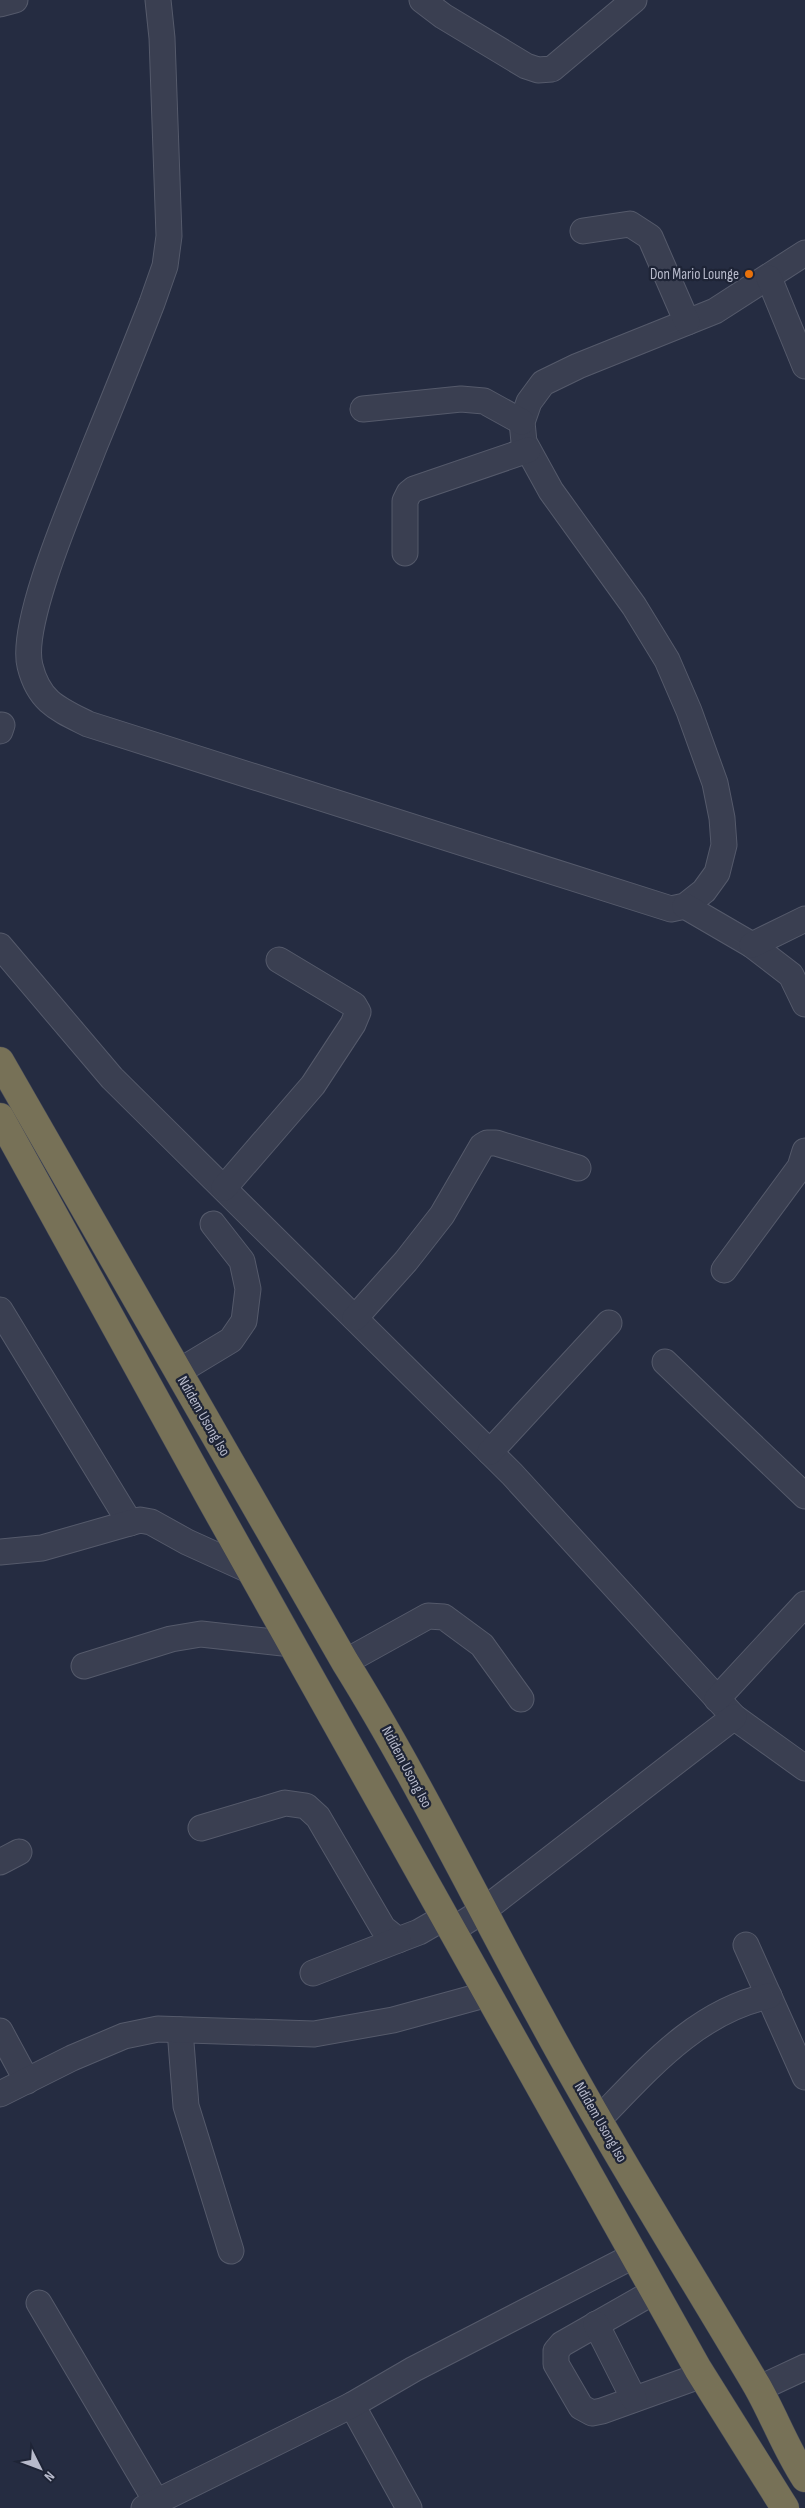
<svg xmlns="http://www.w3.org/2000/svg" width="805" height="2508" font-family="'Sofia Sans Condensed',sans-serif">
	<rect width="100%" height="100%" fill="#252c41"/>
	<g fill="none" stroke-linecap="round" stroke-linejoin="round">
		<defs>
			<g id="minor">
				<path d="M158,0L162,38L169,236L165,266L152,303C133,352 113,401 93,450C76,495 19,623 30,666C39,702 58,709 88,724L671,909L685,906L704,891L717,873L724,845L722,818L715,783L689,711L667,660L634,606L551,491L524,442L522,422L529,402L543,383L578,366L715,311L805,253"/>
				<path d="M422,0L443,16L526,66L538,70L552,69L634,0"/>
				<path d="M0,4L15,0"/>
				<path d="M583,231L630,224L650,237L687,322"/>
				<path d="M769,278L805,366"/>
				<path d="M363,409L461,399L484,401L522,422"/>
				<path d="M405,553V501L409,493L414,489L528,450"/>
				<path d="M0,731L2,725"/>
				<path d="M685,906L752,945L791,975L805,1004"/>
				<path d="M752,945L805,919"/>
				<path d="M0,946L112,1078L512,1474L734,1717L805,1768"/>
				<path d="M224,1188L313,1085L353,1024L358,1012L354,1005L279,960"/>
				<path d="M724,1270L800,1167L805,1151"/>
				<path d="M0,1310L130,1523"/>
				<path d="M355,1318L406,1261L442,1215L482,1146L487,1143H496L578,1168"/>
				<path d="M665,1362L805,1496"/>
				<path d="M178,1372L231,1340L244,1321L248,1289L242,1261L213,1224"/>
				<path d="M490,1452L609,1323"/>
				<path d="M0,1552L42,1548L140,1520L151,1522L187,1542L251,1571"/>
				<path d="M345,1662L428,1616L444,1617L482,1645L521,1699"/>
				<path d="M84,1666L171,1639L201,1634L292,1644"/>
				<path d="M717,1699L805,1604"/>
				<path d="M201,1828L285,1803L306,1806L318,1817L383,1928L398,1940L419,1932L445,1917"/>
				<path d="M0,1862L19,1852"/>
				<path d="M452,1930L484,1910L734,1717"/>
				<path d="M746,1945L805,2077"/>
				<path d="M313,1973L398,1940"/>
				<path d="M180,2030L186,2106L231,2251"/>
				<path d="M0,2031L27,2081"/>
				<path d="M0,2094L72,2058L124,2036L158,2029L314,2034L393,2020L488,1994"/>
				<path d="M599,2119C648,2069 697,2011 769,1996"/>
				<path d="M655,2291L562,2344L556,2351V2364L581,2407L592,2413L602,2411L702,2375"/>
				<path d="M39,2303L156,2501"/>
				<path d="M596,2324L634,2399"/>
				<path d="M758,2389L805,2367"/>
				<path d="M352,2405L409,2508"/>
				<path d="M144,2508L352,2405L414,2369L635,2255"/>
			</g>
			<g id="highway">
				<path d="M0,1061L345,1662C416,1776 475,1898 540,2016C608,2142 684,2263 757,2386C774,2416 786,2449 805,2478"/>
				<path d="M0,1117L210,1498L698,2369L785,2508"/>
			</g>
		</defs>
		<!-- minor casing -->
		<use href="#minor" stroke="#555a6b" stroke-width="27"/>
		<!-- highway casing -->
		<use href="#highway" stroke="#424758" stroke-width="29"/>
		<!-- minor -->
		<use href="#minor" stroke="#3a3f51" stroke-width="25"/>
		<!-- highway -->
		<use href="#highway" stroke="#777157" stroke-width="28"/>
	</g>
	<!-- markers -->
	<circle fill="#e8710a" stroke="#1e2436" stroke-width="2" cx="749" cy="274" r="5"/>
	<g text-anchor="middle" stroke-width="4.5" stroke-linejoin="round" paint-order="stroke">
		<!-- poi labels -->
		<g font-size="15" fill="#b7bacb" stroke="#1e2436" text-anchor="end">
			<text x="739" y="279">Don Mario Lounge</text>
		</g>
		<!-- street labels -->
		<g font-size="15" fill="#b7bacb" stroke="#1e2436">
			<text transform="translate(204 1416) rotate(60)" y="5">Ndidem Usong Iso</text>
			<text transform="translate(407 1767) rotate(62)" y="5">Ndidem Usong Iso</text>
			<text transform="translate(601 2122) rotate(60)" y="5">Ndidem Usong Iso</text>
		</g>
	</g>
	<!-- north arrow -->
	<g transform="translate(40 2468) rotate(132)" stroke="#1e2436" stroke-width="4" paint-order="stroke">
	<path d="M0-4L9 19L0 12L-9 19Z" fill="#b7bacb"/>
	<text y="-8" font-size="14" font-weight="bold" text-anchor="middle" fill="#b7bacb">N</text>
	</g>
</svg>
